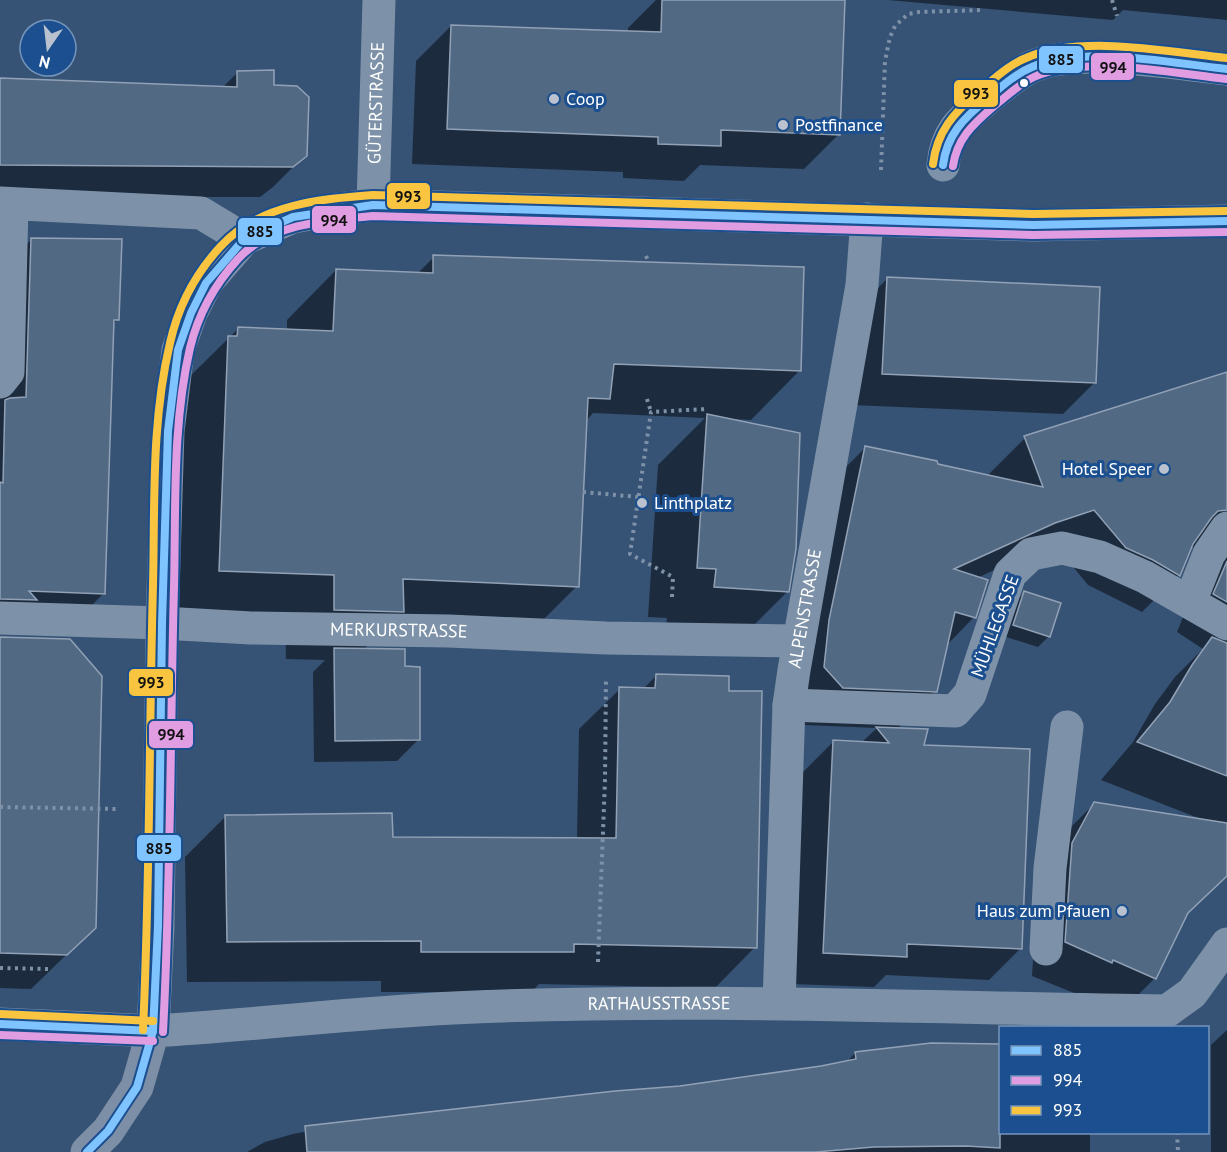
<svg xmlns="http://www.w3.org/2000/svg" width="1227" height="1152" font-family="'PT Sans',sans-serif">
	<rect width="100%" height="100%" fill="#365274"/>
	<!-- shadow -->
	<g fill="#0007">
		<path d="M656,0H844L839,134L804,169L700,165L684,181L623,178V172L412,164L416,61L451,26L628,32V28Z"/>
		<path d="M888,0H1227V20L1123,10L1113,20Z"/>
		<path d="M238,72L273,87L305,155L273,187L260,197H0V80L222,88Z"/>
		<path d="M31,240L120,241L117,320L112,325L104,593L73,624L0,630V270Z"/>
		<path d="M434,257L800,370L751,420L732,419V421L787,592L738,641L665,636L667,618L648,617L658,465L705,418L593,413L585,422L577,586L528,635L385,629L363,650L404,668L419,739L397,761L314,762L313,672L325,660L286,659L285,624L171,620L180,386L239,328L287,330V320L336,270L417,274Z"/>
		<path d="M887,279L1095,382L1063,414L852,405L856,310Z"/>
		<path d="M1227,385V874L1185,915L1155,978L1121,1012L1032,976L1038,879L1060,838L1094,804L1206,821L1101,780L1133,742L1155,704L1175,677L1203,649L1177,632L1189,602L1200,549L1191,546L1179,575L1142,612L1088,585L1056,546L1016,560L977,578L974,617L946,646L935,691L897,729L923,746L1020,949L989,980L886,975L874,987L792,984L802,773L833,742L861,743L877,728L805,725L788,705L828,485L865,448L987,476L1025,438Z"/>
		<path d="M1024,593L1049,636L1038,647L1003,636L1013,604Z"/>
		<path d="M0,638L95,927L31,989L0,988Z"/>
		<path d="M656,676L727,692L755,947L715,988L539,984L532,992H381V981L187,982L185,857L226,816L391,838L577,839L579,729L620,689H643Z"/>
		<path d="M1227,1030V1152H1211V1045Z"/>
		<path d="M931,1045H1000V1132H1090V1152H247L265,1142L293,1134L362,1121L680,1088L847,1062L855,1053Z"/>
	</g>
	<!-- building -->
	<g fill="#526984" stroke="#92a2b6" stroke-width="1.5">
		<path d="M662,0H845L840,135L721,130V146L658,144V137L447,129L451,25L661,32Z"/>
		<path d="M274,70V85L297,86L309,97L307,156L293,167L0,165V78L237,87V71Z"/>
		<path d="M31,238L122,239L119,320H114L105,594L29,591L37,600L0,599V482L3,483L5,400L10,398L26,397Z"/>
		<path d="M433,255L804,267L801,371L614,364L610,399L588,398L579,587L403,579L404,612L334,610V575L219,571L228,336H237L238,327L333,331L336,269L433,273Z"/>
		<path d="M887,277L1100,287L1096,383L882,374Z"/>
		<path d="M1227,372V510L1218,511L1212,517L1193,544L1180,576L1153,560L1126,548L1094,510L1055,523L954,569L988,580L976,618L955,612L937,692L843,688L824,667L829,620L865,446L937,461L938,464L1043,487L1024,436Z"/>
		<path d="M707,414L800,433L796,549L789,592L714,587L716,569L697,568Z"/>
		<path d="M1227,561V602L1213,594Z"/>
		<path d="M1024,591L1061,603L1050,637L1013,625Z"/>
		<path d="M0,637L70,639L102,676L96,928L67,955L0,953Z"/>
		<path d="M1212,637L1227,643V776L1137,742L1170,702L1192,665Z"/>
		<path d="M334,648L405,649V666L420,667V740L335,741Z"/>
		<path d="M656,674L729,676V691H762L757,948L574,944V952H421V941L227,942L225,815L392,813L393,837L616,838L619,687L655,688Z"/>
		<path d="M876,727L928,729L924,745L1030,749L1022,949L907,944V957L823,953L833,740L889,743Z"/>
		<path d="M1094,802L1227,823V876L1188,913L1156,979L1113,960L1112,963L1065,942L1072,843Z"/>
		<path d="M931,1043L1000,1044V1148L966,1146L874,1147L816,1152H307L305,1126L615,1091L680,1086L821,1066L856,1059L855,1052Z"/>
	</g>
	<g fill="none" stroke-linecap="round" stroke-linejoin="round">
		<!-- path -->
		<g stroke="#7d92a8" stroke-width="4" stroke-dasharray="3 4.5" stroke-linecap="butt">
			<path d="M1112,0L1117,16"/>
			<path d="M881,170L885,61L890,37L895,26L908,14L919,12L983,10"/>
			<path d="M646,256L649,263"/>
			<path d="M647,399L651,412"/>
			<path d="M583,492L638,497"/>
			<path d="M672,597L673,577L630,554L651,412L707,409"/>
			<path d="M0,807L118,809"/>
			<path d="M598,962L605,780L606,678"/>
			<path d="M0,968L51,969"/>
			<path d="M1177,1132L1178,1152"/>
		</g>
		<!-- minor -->
		<g stroke="#7d92a8" stroke-width="33">
			<path d="M943,165C946,133 959,122 983,102C998,90 1014,75 1031,67C1077,46 1176,64 1227,69"/>
			<path d="M0,203L201,213L244,239"/>
			<path id="s1" d="M373,205L379,0"/>
			<path d="M0,382L8,372L12,204"/>
			<path d="M1190,602L1209,554L1227,528"/>
			<path id="s2" d="M0,618L162,623L251,628L449,631L606,638L799,641"/>
			<path d="M789,705L955,711L970,694L1010,574L1031,554L1062,548L1100,557L1145,577L1227,624"/>
			<path d="M1046,949L1050,868L1067,727"/>
			<path id="s3" d="M779,1003L789,705L794,670L862,285L867,219"/>
			<path id="s4" d="M153,1031C253,1025 353,1013 453,1008C691,997 929,1008 1167,1011L1192,993L1227,944"/>
		</g>
		<!-- major -->
		<g stroke="#7d8ea7" stroke-width="33">
			<path d="M0,1024L153,1031"/>
			<path d="M87,1152L108,1131L137,1087L153,1031L158,926L162,623L168,431L178,350L191,313L206,283L244,239L293,217L338,209L373,205L1033,225L1227,221"/>
		</g>
		<defs>
			<g id="bus-1">
				<path d="M943,165C947,134 964,118 987,99C1001,87 1015,74 1032,67C1086,45 1170,63 1227,69"/>
				<path d="M0,1024L153,1031"/>
				<path d="M87,1152L108,1131L137,1087L153,1031L158,926L162,623L168,431L178,350L191,313L206,283L244,239L293,217L373,205L1033,225L1227,221"/>
			</g>
			<g id="bus-2">
				<path d="M953,166C957,139 972,125 993,107C1006,97 1019,84 1034,77C1083,55 1172,73 1226,79"/>
				<path d="M163,1032C171,883 170,735 174,586C176,507 172,426 190,348C198,315 215,284 238,259C271,223 328,220 373,216L1033,235L1227,232"/>
				<path d="M0,1035L153,1041"/>
			</g>
			<g id="bus-3">
				<path d="M933,164C937,131 954,113 978,92C993,80 1008,65 1026,58C1081,34 1169,52 1227,58"/>
				<path d="M0,1014L153,1021"/>
				<path d="M143,1030C150,882 149,733 153,585C155,504 151,423 170,343C178,307 196,273 221,246C259,204 321,199 373,195L1033,214L1227,211"/>
			</g>
		</defs>
		<!-- bus-1 casing -->
		<use href="#bus-1" stroke="#1b4f8f" stroke-width="12"/>
		<!-- bus-2 casing -->
		<use href="#bus-2" stroke="#1b4f8f" stroke-width="12"/>
		<!-- bus-3 casing -->
		<use href="#bus-3" stroke="#1b4f8f" stroke-width="12"/>
		<!-- bus-1 -->
		<use href="#bus-1" stroke="#80c4ff" stroke-width="8"/>
		<!-- bus-2 -->
		<use href="#bus-2" stroke="#e09de1" stroke-width="8"/>
		<!-- bus-3 -->
		<use href="#bus-3" stroke="#f9c540" stroke-width="8"/>
	</g>
	<!-- markers -->
	<circle fill="#fff" stroke="#1b4f8f" stroke-width="2" cx="1024" cy="83" r="5"/>
	<g fill="#b9c2ce" stroke="#1b4f8f" stroke-width="2">
		<circle cx="554" cy="99" r="6"/>
		<circle cx="783" cy="125" r="6"/>
		<circle cx="1164" cy="469" r="6"/>
		<circle cx="642" cy="503" r="6"/>
		<circle cx="1122" cy="911" r="6"/>
	</g>
	<g text-anchor="middle" stroke-width="6" stroke-linejoin="round" paint-order="stroke">
		<!-- poi labels -->
		<g font-size="18" fill="#fff" stroke="#1b4f8f" text-anchor="start">
			<text x="566" y="105">Coop</text>
			<text x="795" y="131">Postfinance</text>
			<text x="1152" y="475" text-anchor="end">Hotel Speer</text>
			<text x="654" y="509">Linthplatz</text>
			<text x="1110" y="917" text-anchor="end">Haus zum Pfauen</text>
		</g>
		<!-- street labels -->
		<g font-size="18" fill="#fff" stroke="#1b4f8f">
			<text dy="6" stroke="none"><textPath href="#s1" startOffset="102">GÜTERSTRASSE</textPath></text>
			<text dy="6" stroke="none"><textPath href="#s3" startOffset="396">ALPENSTRASSE</textPath></text>
			<text transform="translate(995 626) rotate(-70)" y="6">MÜHLEGASSE</text>
			<text dy="6" stroke="none"><textPath href="#s2" startOffset="399">MERKURSTRASSE</textPath></text>
			<text dy="6" stroke="none"><textPath href="#s4" startOffset="507">RATHAUSSTRASSE</textPath></text>
		</g>
	</g>
	<g stroke="#1b4f8f" stroke-width="2">
		<rect x="1038" y="45" width="46" height="29" rx="6" fill="#80c4ff"/>
		<rect x="1090" y="52" width="45" height="29" rx="6" fill="#e09de1"/>
		<rect x="953" y="79" width="46" height="29" rx="6" fill="#f9c540"/>
		<rect x="386" y="182" width="45" height="28" rx="6" fill="#f9c540"/>
		<rect x="311" y="205" width="46" height="29" rx="6" fill="#e09de1"/>
		<rect x="237" y="217" width="46" height="29" rx="6" fill="#80c4ff"/>
		<rect x="128" y="668" width="46" height="29" rx="6" fill="#f9c540"/>
		<rect x="148" y="720" width="46" height="29" rx="6" fill="#e09de1"/>
		<rect x="136" y="834" width="46" height="28" rx="6" fill="#80c4ff"/>
	</g>
	<g font-size="16" text-anchor="middle" font-weight="bold" fill="#111">
		<text x="1061" y="65">885</text>
		<text x="1113" y="73">994</text>
		<text x="976" y="99">993</text>
		<text x="408" y="202">993</text>
		<text x="334" y="226">994</text>
		<text x="260" y="237">885</text>
		<text x="151" y="688">993</text>
		<text x="171" y="740">994</text>
		<text x="159" y="854">885</text>
	</g>
	<!-- legend -->
	<rect x="999" y="1026" width="210" height="108" fill="#1b4f8f" stroke="#7695bc" stroke-width="1.5"/>
	<rect x="1011" y="1046" width="30" height="9" fill="#80c4ff" stroke="#7695bc" stroke-width="1.5"/>
	<text x="1053" y="1056" font-size="18" fill="#ffffff">885</text>
	<rect x="1011" y="1076" width="30" height="9" fill="#e09de1" stroke="#7695bc" stroke-width="1.5"/>
	<text x="1053" y="1086" font-size="18" fill="#ffffff">994</text>
	<rect x="1011" y="1106" width="30" height="9" fill="#f9c540" stroke="#7695bc" stroke-width="1.5"/>
	<text x="1053" y="1116" font-size="18" fill="#ffffff">993</text>
	<!-- north arrow -->
	<g transform="translate(48 48) rotate(194)"><circle r="28" fill="#1b4f8f" stroke="#7695bc" stroke-width="1.5"/>
	<path d="M0-4.5L10 22L0 15L-10 22Z" fill="#b9c2ce"/>
	<text y="-9" font-size="16" font-weight="bold" text-anchor="middle" fill="#ffffff">N</text>
	</g>
</svg>
